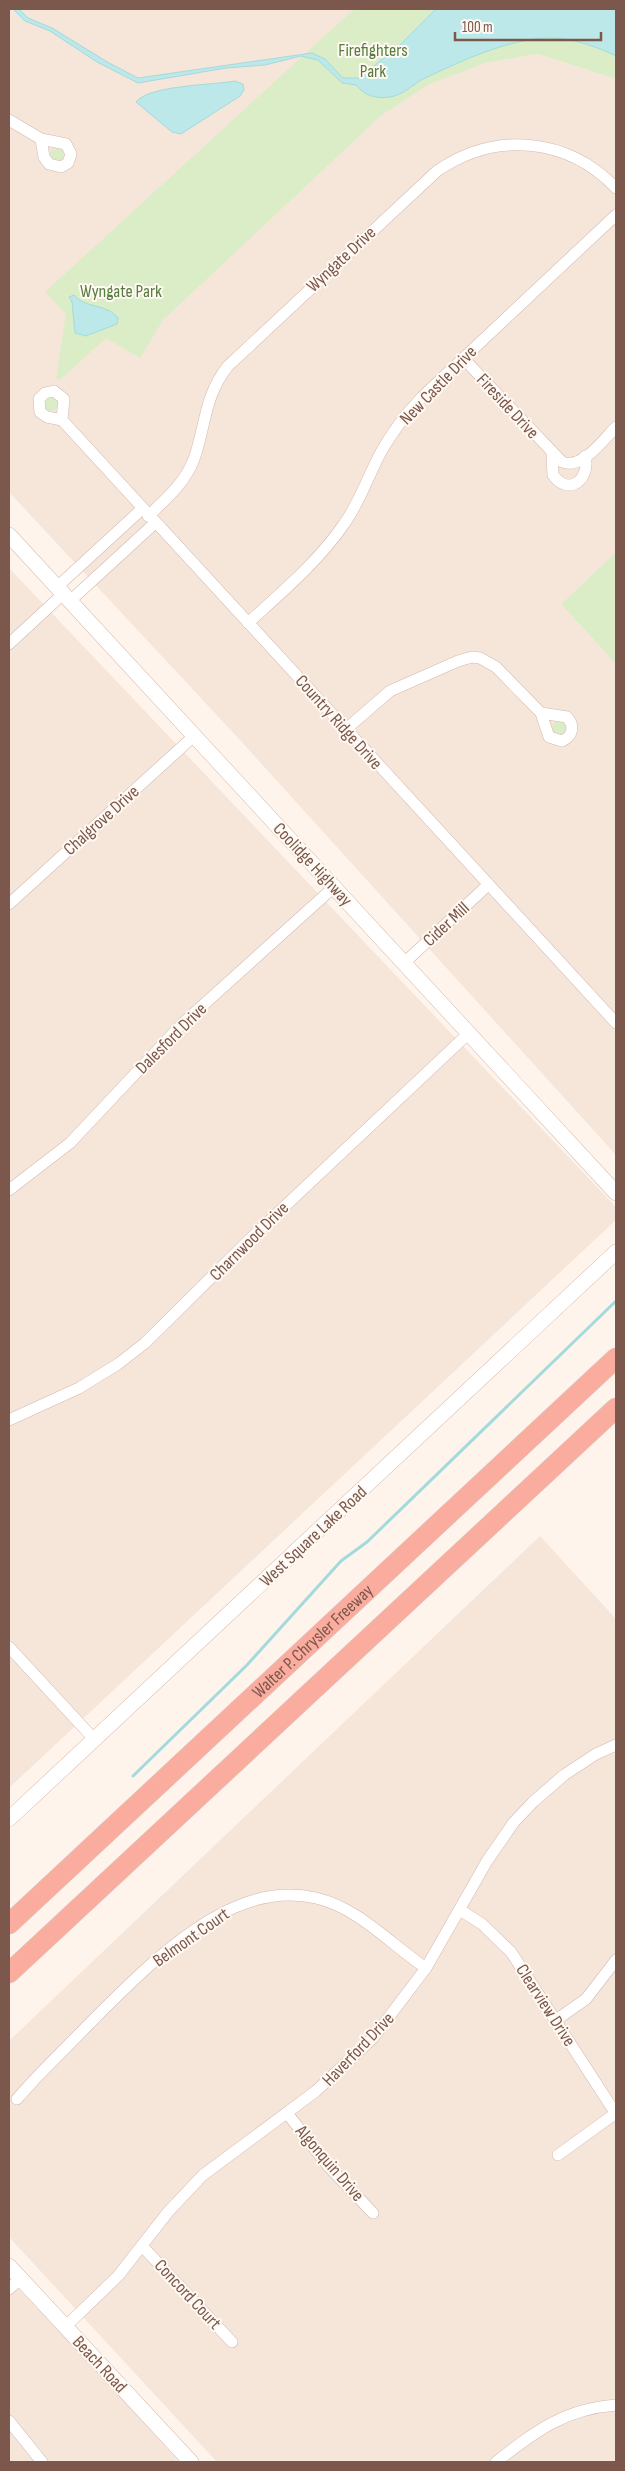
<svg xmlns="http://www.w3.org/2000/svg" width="625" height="2471" font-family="'Sofia Sans Condensed',sans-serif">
	<rect width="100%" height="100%" fill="#fef4eb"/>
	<!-- residential -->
	<g fill="#f6e5d9">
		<path d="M9,9H354L125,222L264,225L382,115L430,84L486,63L538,54L616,79V552L561,604L616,664V1155L239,739L9,492Z"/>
		<path d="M9,568L616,1207V1220L9,1788Z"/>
		<path d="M540,1536L616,1619V2462H217L9,2237V2041Z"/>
		<path d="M9,2279L88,2361L179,2462H9Z"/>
	</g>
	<!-- green -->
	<g fill="#dbedc7">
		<path d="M354,9H616V79L538,54L486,63L430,84L382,115L163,320L140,358L106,338L61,379H56L66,314L45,292Z"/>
		<circle cx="57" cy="154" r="7"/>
		<circle cx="51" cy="404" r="7"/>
		<path d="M616,552V664L561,604Z"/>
		<circle cx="559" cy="728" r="7"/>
	</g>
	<!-- water -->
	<g fill="#bde8ea" stroke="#a3dadc">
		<path d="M13,9H19L28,18L52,28L109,63L138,78L312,53L325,59L343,78H359L400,45L436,9H616V56C591,44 563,35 535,39C497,44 457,63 423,79C412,85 403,95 390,97C376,99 365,96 356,85L342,83L318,60L301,56L265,65L226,68L138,83L97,62L50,31L25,21Z"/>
		<path d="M235,81L243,84L244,90L240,96L181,134L172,132L136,102C149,85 214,85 235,81Z"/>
		<path d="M74,295C85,309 107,303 118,318L117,324L86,336L75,333L72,302L69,297Z"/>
	</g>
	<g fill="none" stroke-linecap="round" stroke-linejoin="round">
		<!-- stream -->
		<path stroke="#a3dadc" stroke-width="3" d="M133,1776L247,1665L341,1561L367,1542L616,1301"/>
		<defs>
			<g id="street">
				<path d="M9,120L41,139L66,144L71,154L68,163L61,167L49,164L44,157L41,139"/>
				<path d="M463,358L562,462C582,470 603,440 616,427"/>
				<path d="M62,420L64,399L54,391L45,393L39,399L40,412L47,417L62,420L616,1023"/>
				<path d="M552,454L553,475C569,497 591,479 585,456"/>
				<path d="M148,516C166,499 185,483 194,459C206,425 204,396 228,366L437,171C495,131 567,137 616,188"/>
				<path d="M57,587L142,509"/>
				<path d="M70,601L155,523"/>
				<path d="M248,623C282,592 318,562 344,524C360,502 368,476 381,452C392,432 406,414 422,397L616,215"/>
				<path d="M9,644L63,594"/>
				<path d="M345,730L390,691L458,661L472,657L480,658L496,667L541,713L549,737L562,741C573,736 575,726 567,717L541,713"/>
				<path d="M9,904L194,736"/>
				<path d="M404,963L488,885"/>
				<path d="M9,1190L70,1143L181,1025L334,887"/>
				<path d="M9,1420L79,1388L118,1364L145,1343L249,1240L469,1033"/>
				<path d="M9,1647L94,1739"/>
				<path d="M460,1910L482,1924L511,1952L616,2114"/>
				<path d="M556,2020L586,1999L616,1960"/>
				<path d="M17,2099C39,2073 64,2050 88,2025C129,1984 183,1928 238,1906C262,1896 290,1892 316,1898C359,1908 390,1944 426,1968"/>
				<path d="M287,2113L328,2166L373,2213"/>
				<path d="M558,2155L616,2113"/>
				<path d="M143,2247L232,2342"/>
				<path d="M9,2289L20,2279"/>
				<path d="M65,2327L118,2276L168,2212L203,2175L316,2091L373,2038L426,1968L487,1861L514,1822L533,1802L564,1775L596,1754L616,1745"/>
				<path d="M9,2421L42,2462"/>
				<path d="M496,2462C536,2431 564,2409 616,2405"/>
			</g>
			<g id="secondary">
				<path d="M9,535L616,1193"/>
				<path d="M9,1819L616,1252"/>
				<path d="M9,2266L191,2462"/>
			</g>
			<g id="highway">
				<path id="s1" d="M9,1924L616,1358"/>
				<path d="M9,1973L616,1408"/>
			</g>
		</defs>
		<!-- street casing -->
		<use href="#street" stroke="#d2baaf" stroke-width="12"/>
		<!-- secondary casing -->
		<use href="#secondary" stroke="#d7bcae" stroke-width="16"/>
		<!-- highway casing -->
		<use href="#highway" stroke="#dad0cd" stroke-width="21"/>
		<!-- street -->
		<use href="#street" stroke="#fff" stroke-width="11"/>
		<!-- secondary -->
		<use href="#secondary" stroke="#fff" stroke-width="15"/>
		<!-- highway -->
		<use href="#highway" stroke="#faac9f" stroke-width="20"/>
	</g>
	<g text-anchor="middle" stroke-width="4" stroke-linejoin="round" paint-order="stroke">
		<!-- park labels -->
		<g font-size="18" fill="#587b3f" stroke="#fff9f3">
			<text x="373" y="56">Firefighters<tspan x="373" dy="21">Park</tspan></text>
			<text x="121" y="297">Wyngate Park</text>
		</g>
		<!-- street labels -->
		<g font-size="18" fill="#7c574b" stroke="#fff9f3">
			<text transform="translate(341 259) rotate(-43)" y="6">Wyngate Drive</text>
			<text transform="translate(438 385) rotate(-46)" y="6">New Castle Drive</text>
			<text transform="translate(508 406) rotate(47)" y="6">Fireside Drive</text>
			<text transform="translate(339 722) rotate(48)" y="6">Country Ridge Drive</text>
			<text transform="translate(101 820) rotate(-42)" y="6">Chalgrove Drive</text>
			<text transform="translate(313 864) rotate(47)" y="6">Coolidge Highway</text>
			<text transform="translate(446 924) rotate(-43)" y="6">Cider Mill</text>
			<text transform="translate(171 1038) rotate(-45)" y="6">Dalesford Drive</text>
			<text transform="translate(249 1241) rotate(-45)" y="6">Charnwood Drive</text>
			<text transform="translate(313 1536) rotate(-43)" y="6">West Square Lake Road</text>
			<text dy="6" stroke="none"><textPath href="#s1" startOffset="415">Walter P. Chrysler Freeway</textPath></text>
			<text transform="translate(191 1937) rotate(-35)" y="6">Belmont Court</text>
			<text transform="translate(546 2005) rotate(57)" y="6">Clearview Drive</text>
			<text transform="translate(358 2049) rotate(-46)" y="6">Haverford Drive</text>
			<text transform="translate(330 2163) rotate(49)" y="6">Algonquin Drive</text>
			<text transform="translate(188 2294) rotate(47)" y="6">Concord Court</text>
			<text transform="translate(100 2364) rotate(47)" y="6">Beach Road</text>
		</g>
	</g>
	<!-- border -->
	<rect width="625" height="2471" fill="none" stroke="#7c574b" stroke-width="20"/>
	<!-- scale -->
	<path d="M455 32v8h146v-8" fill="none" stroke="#7c574b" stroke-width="2.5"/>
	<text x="462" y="32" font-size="15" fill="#7c574b" stroke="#fff9f3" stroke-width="4" paint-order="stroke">100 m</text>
</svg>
